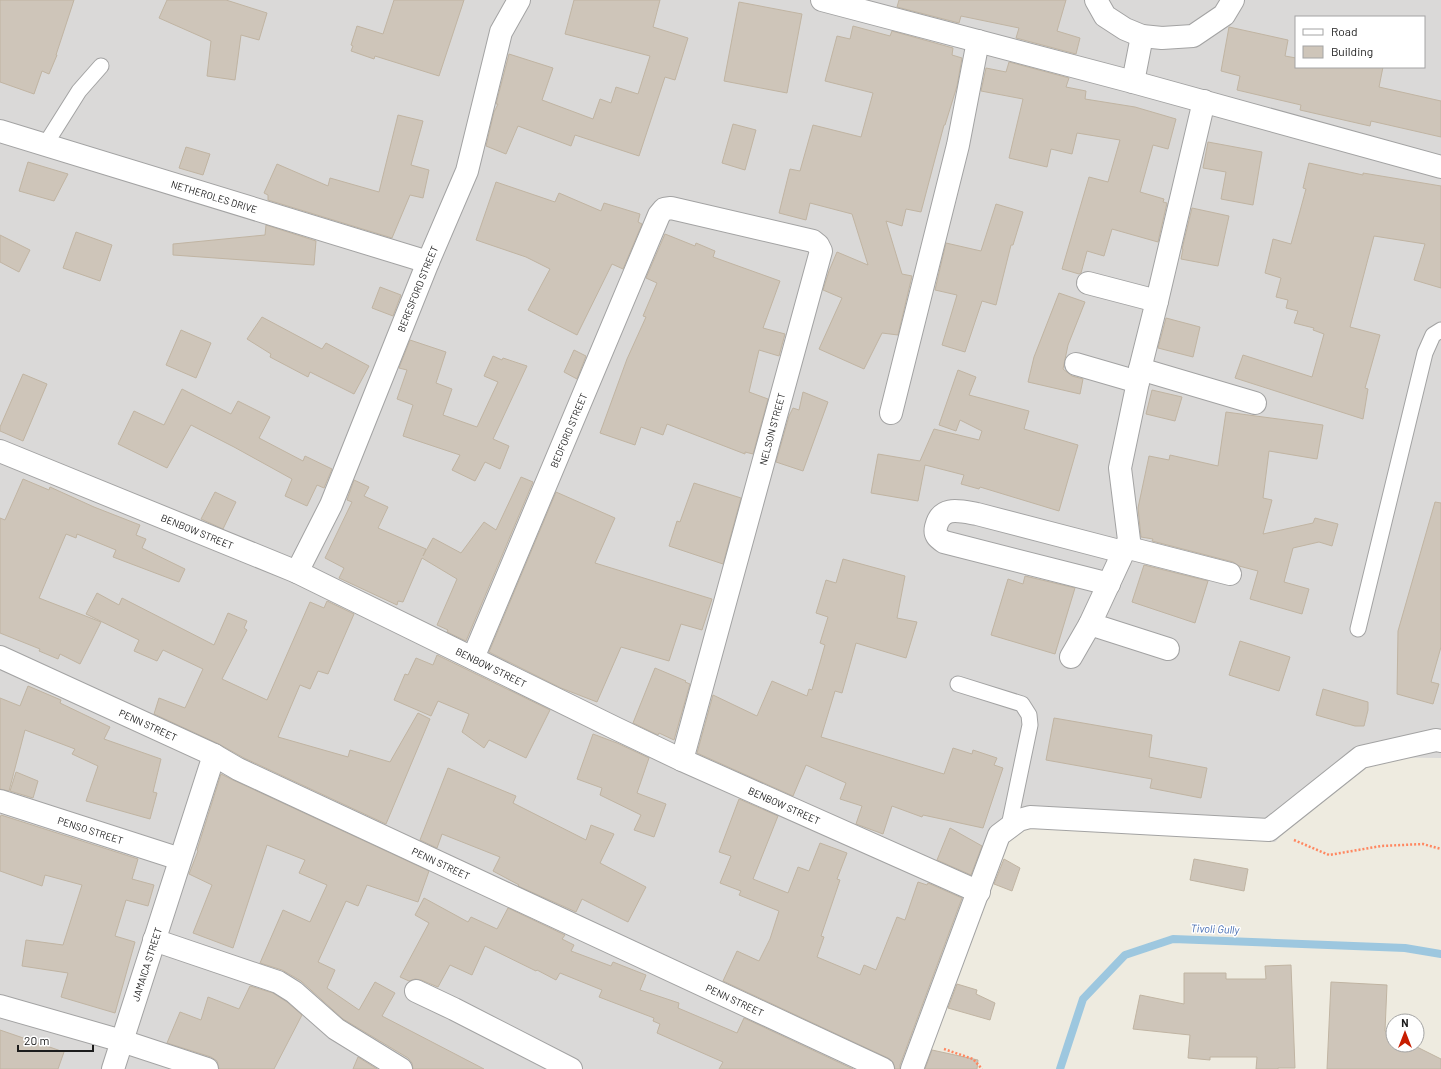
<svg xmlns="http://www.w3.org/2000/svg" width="1441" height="1069" font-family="Barlow,sans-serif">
	<rect width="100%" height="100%" fill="#eeebe0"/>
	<!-- residential -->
	<path fill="#dad9d8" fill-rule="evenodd" d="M0,0H1441V758L1354,757L1275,842L1009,814L922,1069H0ZM1296,17H1424V67H1296Z"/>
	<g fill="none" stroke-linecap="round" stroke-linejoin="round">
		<!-- stream -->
		<path stroke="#9dc7df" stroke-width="8" d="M1060,1069L1083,999L1125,955L1173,939L1405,948L1441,954"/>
	</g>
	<!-- building -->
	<g fill="#cec5b9" stroke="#c0b4a2">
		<path d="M0,0H74L56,55H57L49,74L42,71L34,94L0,82Z"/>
		<path d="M167,0H226L267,13L259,40L241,35L235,80L207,76L211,41L159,18Z"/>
		<path d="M394,0H464L439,76L375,56L374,59L351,51L353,46L351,45L357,26L383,34Z"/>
		<path d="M574,0H660L653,27L688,38L675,80L665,77L639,156L575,135L571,146L518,126L506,154L486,146L494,112L498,104H496L509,54L553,68L542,100L593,119L600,99L611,103L616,87L638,94L650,56L565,34Z"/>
		<path d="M899,0H1066L1057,31L1080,38L1076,54L1016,38L1019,28L961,16L959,23L897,7Z"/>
		<path d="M739,2L802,14L787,93L724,81Z"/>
		<path d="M853,26L890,36L892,31L953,48L952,55L962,58L957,86L945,125H944L921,212L906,209L902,226L886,221L902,274L912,276L898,335L882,333L864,369L819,349L842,298L823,290L829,271L837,252L868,265L852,214L810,203L806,220L779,213L790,169L800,171L813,125L861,137L873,93L825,81L837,36L850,39Z"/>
		<path d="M1229,27L1288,40L1285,56L1296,58V67H1383L1379,87L1441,101V137L1371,121L1370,126L1300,110L1301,105L1237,90L1240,76L1221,71Z"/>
		<path d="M1009,62L1069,78L1066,87L1086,91L1085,99L1135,107L1176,119L1168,149L1153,145L1140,192L1164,199L1163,202L1167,203L1158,242L1112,229L1104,256L1087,251L1081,273L1079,274L1062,269L1089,177L1108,182L1120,140L1077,133L1072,154L1051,149L1047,167L1009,158L1023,99L981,91L986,68L1006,72Z"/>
		<path d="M398,115L423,121L411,165L429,170L423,198L410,195L392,238L268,200V195L264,193L277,164L328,186L330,178L379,192Z"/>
		<path d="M733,124L756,130L745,170L722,163Z"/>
		<path d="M1208,142L1262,152L1253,205L1221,199L1226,172L1203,168Z"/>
		<path d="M186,147L210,154L203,175L179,168Z"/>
		<path d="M28,162L68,174L54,201L19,191Z"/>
		<path d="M1309,163L1363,175V173L1441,186V288L1414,280L1425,244L1374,236L1350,327L1380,335L1365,388L1368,389L1363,419L1235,378L1243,355L1312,377L1324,334L1313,330L1314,328L1294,323L1298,311L1286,308L1288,300L1276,297L1281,278L1265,273L1273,239L1291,244L1306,189L1303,188Z"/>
		<path d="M496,182L555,202L559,193L601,211L604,203L640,214L638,222L642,224L623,269L612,264L577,335L528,310L550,269L526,257L476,240Z"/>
		<path d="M996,204L1023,212L1013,245H1011L996,305L982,301L965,352L942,345L957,295L935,290L946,243L981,251Z"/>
		<path d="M1192,208L1229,216L1218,266L1181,259L1183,249H1182Z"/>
		<path d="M266,225L316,241L314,265L173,255V244L265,235Z"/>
		<path d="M76,232L112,245L100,281L63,268Z"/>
		<path d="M665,234L695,246L696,243L715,251L713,257L780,281L763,328L785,334L779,356L759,350L749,392L768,399L753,454L745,452V454L667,424L663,435L641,427L635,445L600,433L627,359L646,317L643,316L657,283L646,278Z"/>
		<path d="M0,235L30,250L19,272L0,262Z"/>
		<path d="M380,287L401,295L393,316L372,308Z"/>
		<path d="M1059,293L1085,302L1068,345L1063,369L1072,376L1083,379L1080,394L1028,382L1034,357Z"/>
		<path d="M262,317L322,349L326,343L369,366L354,394L310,372L308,377L270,357L271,354L247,339Z"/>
		<path d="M1166,318L1200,327L1193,357L1158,348Z"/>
		<path d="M181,330L211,343L196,378L166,365Z"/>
		<path d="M410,340L446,352L436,383L452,389L443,415L477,427L498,382L484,376L493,356L502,360L503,358L527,366L493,439L509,446L500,469L485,462L475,481L452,470L460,455L403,436L413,405L397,399L407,370L399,368Z"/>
		<path d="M574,350L586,356L577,379L564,372Z"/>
		<path d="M958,370L976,377L969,395L1029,411L1024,429L1078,445L1059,511L980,487L979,489L961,484L964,475L925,465L918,501L871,493L878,454L920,461L934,429L979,440L982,431L960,420L956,431L939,425Z"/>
		<path d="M23,374L47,384L23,441L0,431V427Z"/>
		<path d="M182,389L231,414L238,401L270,417L259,438L303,461L305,456L332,469L324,488L317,485L307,506L285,496L292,479L234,447L191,425L167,468L118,444L134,411L164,425Z"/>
		<path d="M1152,390L1182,397L1175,421L1146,414Z"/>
		<path d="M803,392L828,402L803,471L776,462L789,416L793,408L799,410Z"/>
		<path d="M1226,412L1323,425L1317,459L1269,451L1263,498L1272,500L1263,534L1313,523L1315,518L1338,524L1332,546L1319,542L1293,548L1284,582L1309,589L1302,614L1250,599L1258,571L1239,566L1233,562L1152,541L1153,539L1141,537L1138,508L1149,456L1169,460L1170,455L1218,466Z"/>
		<path d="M521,477L533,482L466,641L447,632L448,630L437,625L457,579L422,558L403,602L398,601L397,605L339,578L344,568L325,558L352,502L347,500L354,480L369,487L364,496L388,507L378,528L426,549L423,556L433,538L461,553L484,522L496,530Z"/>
		<path d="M23,479L49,490L50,487L94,507L140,525L136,535L146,539L142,548L185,569L179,582L113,557L116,550L77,534L76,538L66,534L39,598L101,622L80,664L60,654L58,659L39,651L40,649L0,633V518L5,520Z"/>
		<path d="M694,483L741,498L723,564L669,546L677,521L680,522Z"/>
		<path d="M215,492L236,502L223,529L201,519Z"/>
		<path d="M556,492L615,518L595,563L712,599L702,630L681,624L669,661L621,647L597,702L561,688L489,652Z"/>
		<path d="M1435,502L1441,503V647L1431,682L1439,684L1433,704L1397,694L1398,631Z"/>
		<path d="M843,559L905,576L897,618L917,622L906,658L856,643L842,693L835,691L821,737L944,774L953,748L972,754L973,750L997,758L994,765L1003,768L983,828L923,815L922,817L892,806L883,834L856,824L862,806L840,799L846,783L806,765L793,796L697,753L713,695L757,716L772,681L807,696L809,689L812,690L825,645L820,643L828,617L816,613L826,580L836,583Z"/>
		<path d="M1144,565L1208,581L1195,623L1132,602Z"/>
		<path d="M1025,576L1075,588L1055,654L991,635L1008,579L1023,584Z"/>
		<path d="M97,593L119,605L122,598L214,645L228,613L247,621L244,628L247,630L222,679L267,700L310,602L324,608L327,601L354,614L328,674L318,671L310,689L300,685L278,737L348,757L350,750L390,762L418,713L430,719L386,824L244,758L219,744L154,714L159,698L185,708L203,669L163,650L157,661L134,651L139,640L86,614Z"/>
		<path d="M1240,641L1290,657L1279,691L1229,675Z"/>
		<path d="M437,655L550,710L526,758L489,740L484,748L462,732L469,714L438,701L431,716L394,700L405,674L408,675L416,658L433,665Z"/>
		<path d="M655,668L686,681L685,682L690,684L674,740L659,733L658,735L633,723Z"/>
		<path d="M28,686L61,700L60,703L110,727L104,739L161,759L153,792L157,793L150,819L86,801L98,766L72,754L75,749L25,730L9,791L0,789V698L20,706Z"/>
		<path d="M1323,689L1368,702V710L1364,726H1355L1316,715Z"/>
		<path d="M1054,718L1152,735L1149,757L1207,768L1201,798L1150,788L1152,779L1046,760Z"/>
		<path d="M593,734L617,743L649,758L637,793L666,804L654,837L634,830L641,815L600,795L602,788L577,779Z"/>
		<path d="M448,768L516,796L513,803L586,840L591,825L614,834L600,863L646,887L628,922L582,899L576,912L518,886L519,885L493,871L500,857L442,834L437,848L420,840Z"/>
		<path d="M16,772L38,781L33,798L10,791Z"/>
		<path d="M221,774L233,780L429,871L418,902L367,885L358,906L346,901L318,962L335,970L327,988L359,1010L375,982L395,993L382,1016L484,1069H413L412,1063L408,1058L343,1019L301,981L282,970L260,963L283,910L310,922L327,885L299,873L305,860L267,845L233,948L193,933L212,885L189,874L198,851L197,850Z"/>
		<path d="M739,799L778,816L753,879L788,893L798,867L809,871L820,843L847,853L837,879L840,880L821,936L824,937L817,957L860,975L864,965L876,970L897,917L905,920L918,882L927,885L928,883L962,898L900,1065V1069H895L893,1062L888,1058L723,981L737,951L759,961L770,939L779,911L739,895L741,891L720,883L731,856L719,852Z"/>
		<path d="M1,815L138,859L132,879L154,885L148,906L126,900L115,936L135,942L115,1013L61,997L68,973L22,966L26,940L63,945L82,885L45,875L42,886L0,871V818Z"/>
		<path d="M950,828L982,846L971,875L937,860Z"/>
		<path d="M1004,859L1020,868L1012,891L994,884Z"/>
		<path d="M1194,859L1248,869L1244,891L1190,880Z"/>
		<path d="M424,898L468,922L471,917L497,929L508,908L565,935L562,939L574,945L571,951L611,966L613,962L646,975L640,990L679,1003L678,1008L737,1033L744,1018L853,1069H719L723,1062L657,1033L660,1024L653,1021L654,1018L599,997L602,990L560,973L556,980L537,970L536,971L485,946L472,975L450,965L438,987L421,980L415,979L409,981L400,977L429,923L415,915Z"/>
		<path d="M1291,965L1295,1068H1278V1069H1256L1257,1057H1210V1060L1188,1058L1190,1035L1133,1029L1140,995L1184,1004V973H1226V979H1266L1265,966Z"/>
		<path d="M1331,982L1387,985L1385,1031L1393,1035V1045H1413L1441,1059V1069H1327Z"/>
		<path d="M957,984L977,990L976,994L995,1003L990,1020L948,1008Z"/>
		<path d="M250,986L273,993L287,1002L302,1015L274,1069H219L217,1061L211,1057L167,1043L180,1012L201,1020L208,997L239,1009Z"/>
		<path d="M0,1030L64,1052L58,1069H0Z"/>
		<path d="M932,1050L978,1060L977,1069H925Z"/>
		<path d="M358,1057L377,1069H353Z"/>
	</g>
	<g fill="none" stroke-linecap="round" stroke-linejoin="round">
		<defs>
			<g id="service">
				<path d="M45,145L79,91L101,66"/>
				<path d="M1358,629L1425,353L1433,335L1441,330"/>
				<path d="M958,684L1022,704L1029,715L1030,725L1009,826"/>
			</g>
			<g id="minor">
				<path d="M822,0L1133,82L1441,167"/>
				<path d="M1096,0L1105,16L1125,29L1142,36L1162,38L1193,36L1224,15L1233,0"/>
				<path d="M1133,82L1142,36"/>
				<path id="s1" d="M0,131L428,262"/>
				<path d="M1088,283L1157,301"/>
				<path d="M1076,364L1138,382"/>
				<path d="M1140,369L1255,403"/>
				<path d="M891,413L958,145L978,41"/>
				<path id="s2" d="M0,451L297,572L615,728L682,760L979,892"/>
				<path d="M1125,547L1230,574"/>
				<path id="s3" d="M297,572L331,505L428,262L467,171L501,32L519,0"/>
				<path d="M1109,584L944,542C938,538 934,535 936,527C941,505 960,511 977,514L1123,552"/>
				<path d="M1090,624L1168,649"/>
				<path id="s4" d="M0,657L214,755L238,769L883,1069"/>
				<path d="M1071,657L1090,624L1129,540L1120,468L1138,382L1140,369L1157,301L1204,101"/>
				<path id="s5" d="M473,658L659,215L664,209L671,208L813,241L818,245L821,251L682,760"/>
				<path id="s6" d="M0,801L180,859"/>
				<path d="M154,940L278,982L294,992L336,1029L401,1069"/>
				<path d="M416,991L454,1009L571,1069"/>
				<path d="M0,1006L122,1041L207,1069"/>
				<path id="s7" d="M113,1069L214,755"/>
				<path d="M912,1069L999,835L1019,820L1030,817L1269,830L1361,757L1436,740L1441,741"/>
			</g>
		</defs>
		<!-- service casing -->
		<use href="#service" stroke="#a3a3a3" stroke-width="17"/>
		<!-- minor casing -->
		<use href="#minor" stroke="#a3a3a3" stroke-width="24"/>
		<!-- path -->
		<g stroke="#ff8760" stroke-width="2.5" stroke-dasharray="2 2" stroke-linecap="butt">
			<path d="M1294,840L1329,855L1381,846L1423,844L1441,849"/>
			<path d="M944,1049L973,1059L982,1069"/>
		</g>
		<!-- service -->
		<use href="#service" stroke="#fff" stroke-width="15"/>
		<!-- minor -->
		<use href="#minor" stroke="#fff" stroke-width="22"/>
	</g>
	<g text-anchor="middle" stroke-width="3" stroke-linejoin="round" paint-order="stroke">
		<!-- street labels -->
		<g font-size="10" fill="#1c1c1c" stroke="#fff">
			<text dy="4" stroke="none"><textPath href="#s1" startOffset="224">NETHEROLES DRIVE</textPath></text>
			<text dy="4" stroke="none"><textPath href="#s3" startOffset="308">BERESFORD STREET</textPath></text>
			<text transform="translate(772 429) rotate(-75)" y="4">NELSON STREET</text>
			<text dy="4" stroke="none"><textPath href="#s5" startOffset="247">BEDFORD STREET</textPath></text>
			<text dy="4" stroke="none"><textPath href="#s2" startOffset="213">BENBOW STREET</textPath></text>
			<text dy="4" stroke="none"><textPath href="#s2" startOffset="537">BENBOW STREET</textPath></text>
			<text dy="4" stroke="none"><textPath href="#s4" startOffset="163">PENN STREET</textPath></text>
			<text dy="4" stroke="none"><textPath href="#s2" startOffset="861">BENBOW STREET</textPath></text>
			<text dy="4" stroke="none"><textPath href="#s6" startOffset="95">PENSO STREET</textPath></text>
			<text dy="4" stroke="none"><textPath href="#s4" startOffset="487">PENN STREET</textPath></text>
			<text dy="4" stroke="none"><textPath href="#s7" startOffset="110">JAMAICA STREET</textPath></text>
			<text dy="4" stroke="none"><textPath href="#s4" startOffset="811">PENN STREET</textPath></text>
		</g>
		<!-- water labels -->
		<g font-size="11" font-style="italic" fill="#436ab0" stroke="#fff">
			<text transform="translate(1215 929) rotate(2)" y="4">Tivoli Gully</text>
		</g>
	</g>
	<!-- legend -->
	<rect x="1295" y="16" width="130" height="52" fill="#ffffff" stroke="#a4a4a4"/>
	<rect x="1303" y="29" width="20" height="6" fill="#ffffff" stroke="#a4a4a4"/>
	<text x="1331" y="36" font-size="12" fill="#1c1c1c">Road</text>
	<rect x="1303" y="46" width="20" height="12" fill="#cec5b9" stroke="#a4a4a4"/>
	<text x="1331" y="56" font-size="12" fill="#1c1c1c">Building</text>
	<!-- north arrow -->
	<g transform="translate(1405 1033)"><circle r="19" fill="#ffffff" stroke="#a4a4a4"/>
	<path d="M0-3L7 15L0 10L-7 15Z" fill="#c71d00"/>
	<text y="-6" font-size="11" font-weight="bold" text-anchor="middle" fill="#1c1c1c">N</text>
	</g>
	<!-- scale -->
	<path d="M18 1045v6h75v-6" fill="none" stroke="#1c1c1c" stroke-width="2"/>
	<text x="24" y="1045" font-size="12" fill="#1c1c1c" stroke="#ffffff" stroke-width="3" paint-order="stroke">20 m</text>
</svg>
